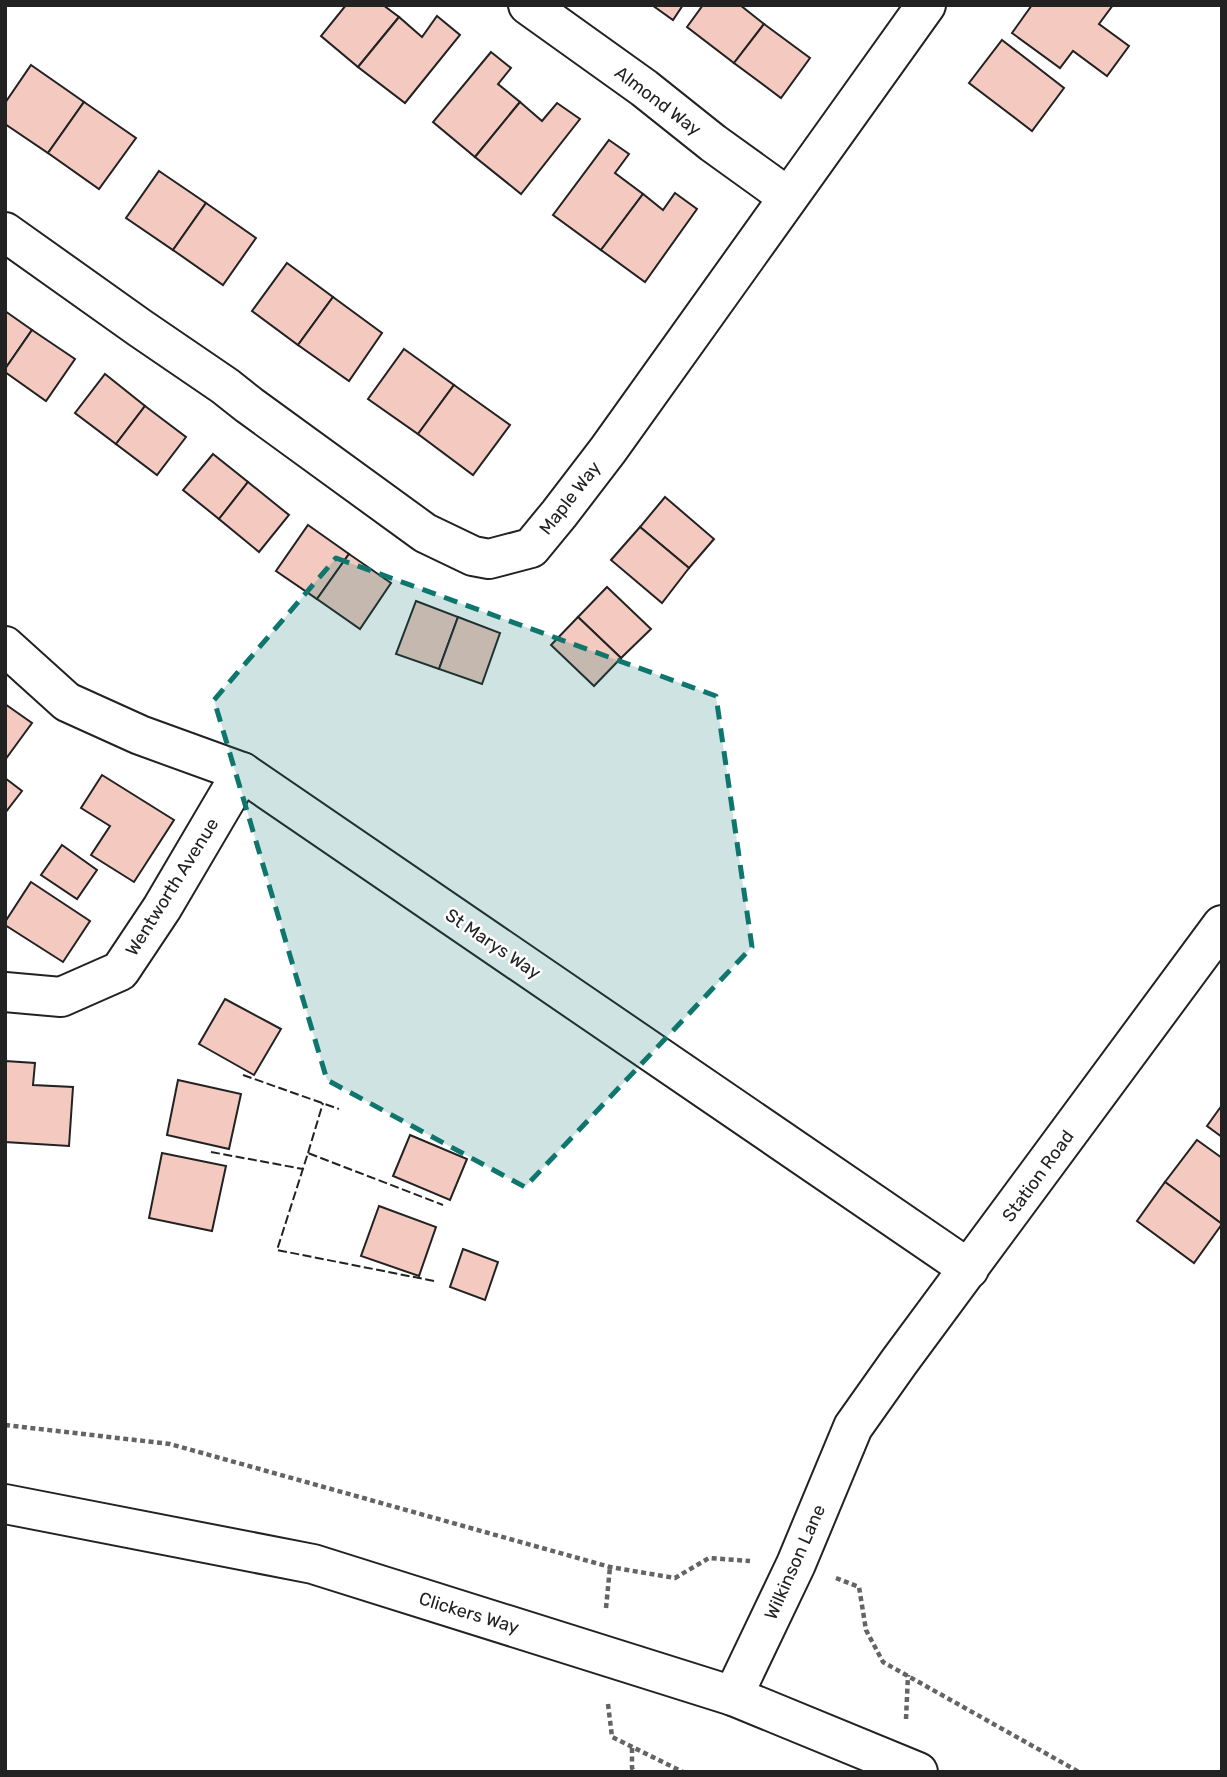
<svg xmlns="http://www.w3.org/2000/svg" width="1227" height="1777" font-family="Rubik,sans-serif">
	<rect width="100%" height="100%" fill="#fff"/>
	<!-- building -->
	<g fill="#f3c9c0" stroke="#222" stroke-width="2">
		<path d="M346,5H383L399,17L358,67L321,36Z"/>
		<path d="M652,5H683L673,20Z"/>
		<path d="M703,5H740L764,24L734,63L687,27Z"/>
		<path d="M1032,5H1113L1099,24L1129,46L1107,76L1073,51L1060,68L1012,33Z"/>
		<path d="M437,16L460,35L405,103L358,67L399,17L422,37Z"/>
		<path d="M764,24L810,58L781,98L734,63Z"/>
		<path d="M1002,40L1064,88L1032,131L969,83Z"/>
		<path d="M491,52L511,68L498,84L520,102L475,157L433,122Z"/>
		<path d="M31,65L84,102L48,153L5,124V103Z"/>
		<path d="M84,102L136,138L99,189L48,153Z"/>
		<path d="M520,102L542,121L557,103L580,119L521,194L475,157Z"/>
		<path d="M609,140L629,154L615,173L643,194L601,250L553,215Z"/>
		<path d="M159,171L206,203L173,250L126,218Z"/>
		<path d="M675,193L697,209L645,282L601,250L643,194L663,210Z"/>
		<path d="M206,203L256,238L223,285L173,250Z"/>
		<path d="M287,263L333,297L298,345L252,311Z"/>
		<path d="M333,297L382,333L349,381L298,345Z"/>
		<path d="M5,311L32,330L5,369Z"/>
		<path d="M32,330L75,359L46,401L5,372V369Z"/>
		<path d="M404,349L454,385L418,434L368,399Z"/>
		<path d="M105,374L145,406L116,444L75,413Z"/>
		<path d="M454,385L510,425L473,475L418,434Z"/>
		<path d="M145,406L186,437L157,475L116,444Z"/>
		<path d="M213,454L248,482L219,519L183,490Z"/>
		<path d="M248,482L289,515L259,552L219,519Z"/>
		<path d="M665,497L714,539L689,568L640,527Z"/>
		<path d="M308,525L349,554L317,599L276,571Z"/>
		<path d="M640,527L689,568L662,603L611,560Z"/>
		<path d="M349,554L391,583L360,629L317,599Z"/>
		<path d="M607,587L651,629L621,658L578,617Z"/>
		<path d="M416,601L458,617L439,669L396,654Z"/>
		<path d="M458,617L500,633L482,684L439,669Z"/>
		<path d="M578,617L621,658L594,686L551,645Z"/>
		<path d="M5,704L32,723L5,760Z"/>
		<path d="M102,775L174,820L134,882L91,855L110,826L81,808Z"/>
		<path d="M5,778L22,791L5,813Z"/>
		<path d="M62,845L97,870L77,899L41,875Z"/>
		<path d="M31,882L90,921L63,962L5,925V922Z"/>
		<path d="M225,999L281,1029L254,1075L199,1044Z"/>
		<path d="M5,1061L35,1063L33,1085L73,1087L69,1146L5,1142Z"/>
		<path d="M178,1080L241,1094L229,1149L167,1135Z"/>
		<path d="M1222,1105V1137L1207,1126Z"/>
		<path d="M410,1135L467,1159L450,1200L393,1176Z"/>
		<path d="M1197,1140L1222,1158V1224L1165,1182Z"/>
		<path d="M162,1153L226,1166L212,1231L149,1218Z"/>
		<path d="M1165,1182L1222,1224L1194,1263L1137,1221Z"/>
		<path d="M379,1206L436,1227L419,1276L361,1256Z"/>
		<path d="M463,1249L498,1262L485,1300L450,1287Z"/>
	</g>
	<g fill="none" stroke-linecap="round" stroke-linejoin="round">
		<defs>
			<g id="street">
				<path d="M528,5L644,88L713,143L788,197"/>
				<path d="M5,232L140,328L225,386L249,405L425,533L473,556L489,559L531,548L559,514L608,450L926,5"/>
				<path d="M5,646L67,702L140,735L242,772L969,1269"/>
				<path d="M5,992L61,997L120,971L162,908L242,772"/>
			</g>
			<path id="secondary" d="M733,1696L796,1564L853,1427L899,1362L1222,925"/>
			<path id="primary" d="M5,1504L313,1564L733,1696L918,1772"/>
		</defs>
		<!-- street casing -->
		<use href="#street" stroke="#222" stroke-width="42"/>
		<!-- secondary casing -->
		<use href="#secondary" stroke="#222" stroke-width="42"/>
		<!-- primary casing -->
		<use href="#primary" stroke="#222" stroke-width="42"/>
		<!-- path -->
		<g stroke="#646464" stroke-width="4.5" stroke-dasharray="5 3.5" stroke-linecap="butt">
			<path d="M5,1425L170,1444L610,1567L675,1578L709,1558L750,1561"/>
			<path d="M836,1578L859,1587L866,1630L883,1662L1079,1772"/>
			<path d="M606,1608L610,1567"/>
			<path d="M608,1704L612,1737L683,1772"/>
			<path d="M906,1719L908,1675"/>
			<path d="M632,1748V1768L635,1772"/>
		</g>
		<!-- street -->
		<use href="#street" stroke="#fff" stroke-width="38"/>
		<!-- secondary -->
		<use href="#secondary" stroke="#fff" stroke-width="38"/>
		<!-- primary -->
		<use href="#primary" stroke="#fff" stroke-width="38"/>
		<!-- fence -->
		<g stroke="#222" stroke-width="2" stroke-dasharray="9 3.5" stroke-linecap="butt">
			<path d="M243,1075L339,1109"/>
			<path d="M211,1152L303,1169"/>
			<path d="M308,1153L323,1103"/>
			<path d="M434,1281L277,1250L308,1153L443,1205"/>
		</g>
	</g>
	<!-- marked area -->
	<path fill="#0f766e" fill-opacity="0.2" stroke="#0f766e" stroke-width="5" stroke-dasharray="14 9" stroke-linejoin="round" d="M336,558L716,696L752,947L525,1187L327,1080L214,700Z"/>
	<g text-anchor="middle" stroke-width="5" stroke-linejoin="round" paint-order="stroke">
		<!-- street labels -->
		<g font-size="18" fill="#222" stroke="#fff">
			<text transform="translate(658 101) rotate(37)" y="6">Almond Way</text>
			<text transform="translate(570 498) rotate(-52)" y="6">Maple Way</text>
			<text transform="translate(172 887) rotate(-58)" y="6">Wentworth Avenue</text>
			<text transform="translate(493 944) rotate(34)" y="6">St Marys Way</text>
			<text transform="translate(1038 1176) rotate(-54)" y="6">Station Road</text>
			<text transform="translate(795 1562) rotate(-66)" y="6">Wilkinson Lane</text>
			<text transform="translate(469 1613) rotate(17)" y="6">Clickers Way</text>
		</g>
	</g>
	<!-- border -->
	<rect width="1227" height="1777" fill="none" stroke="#222222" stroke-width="14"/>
</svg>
